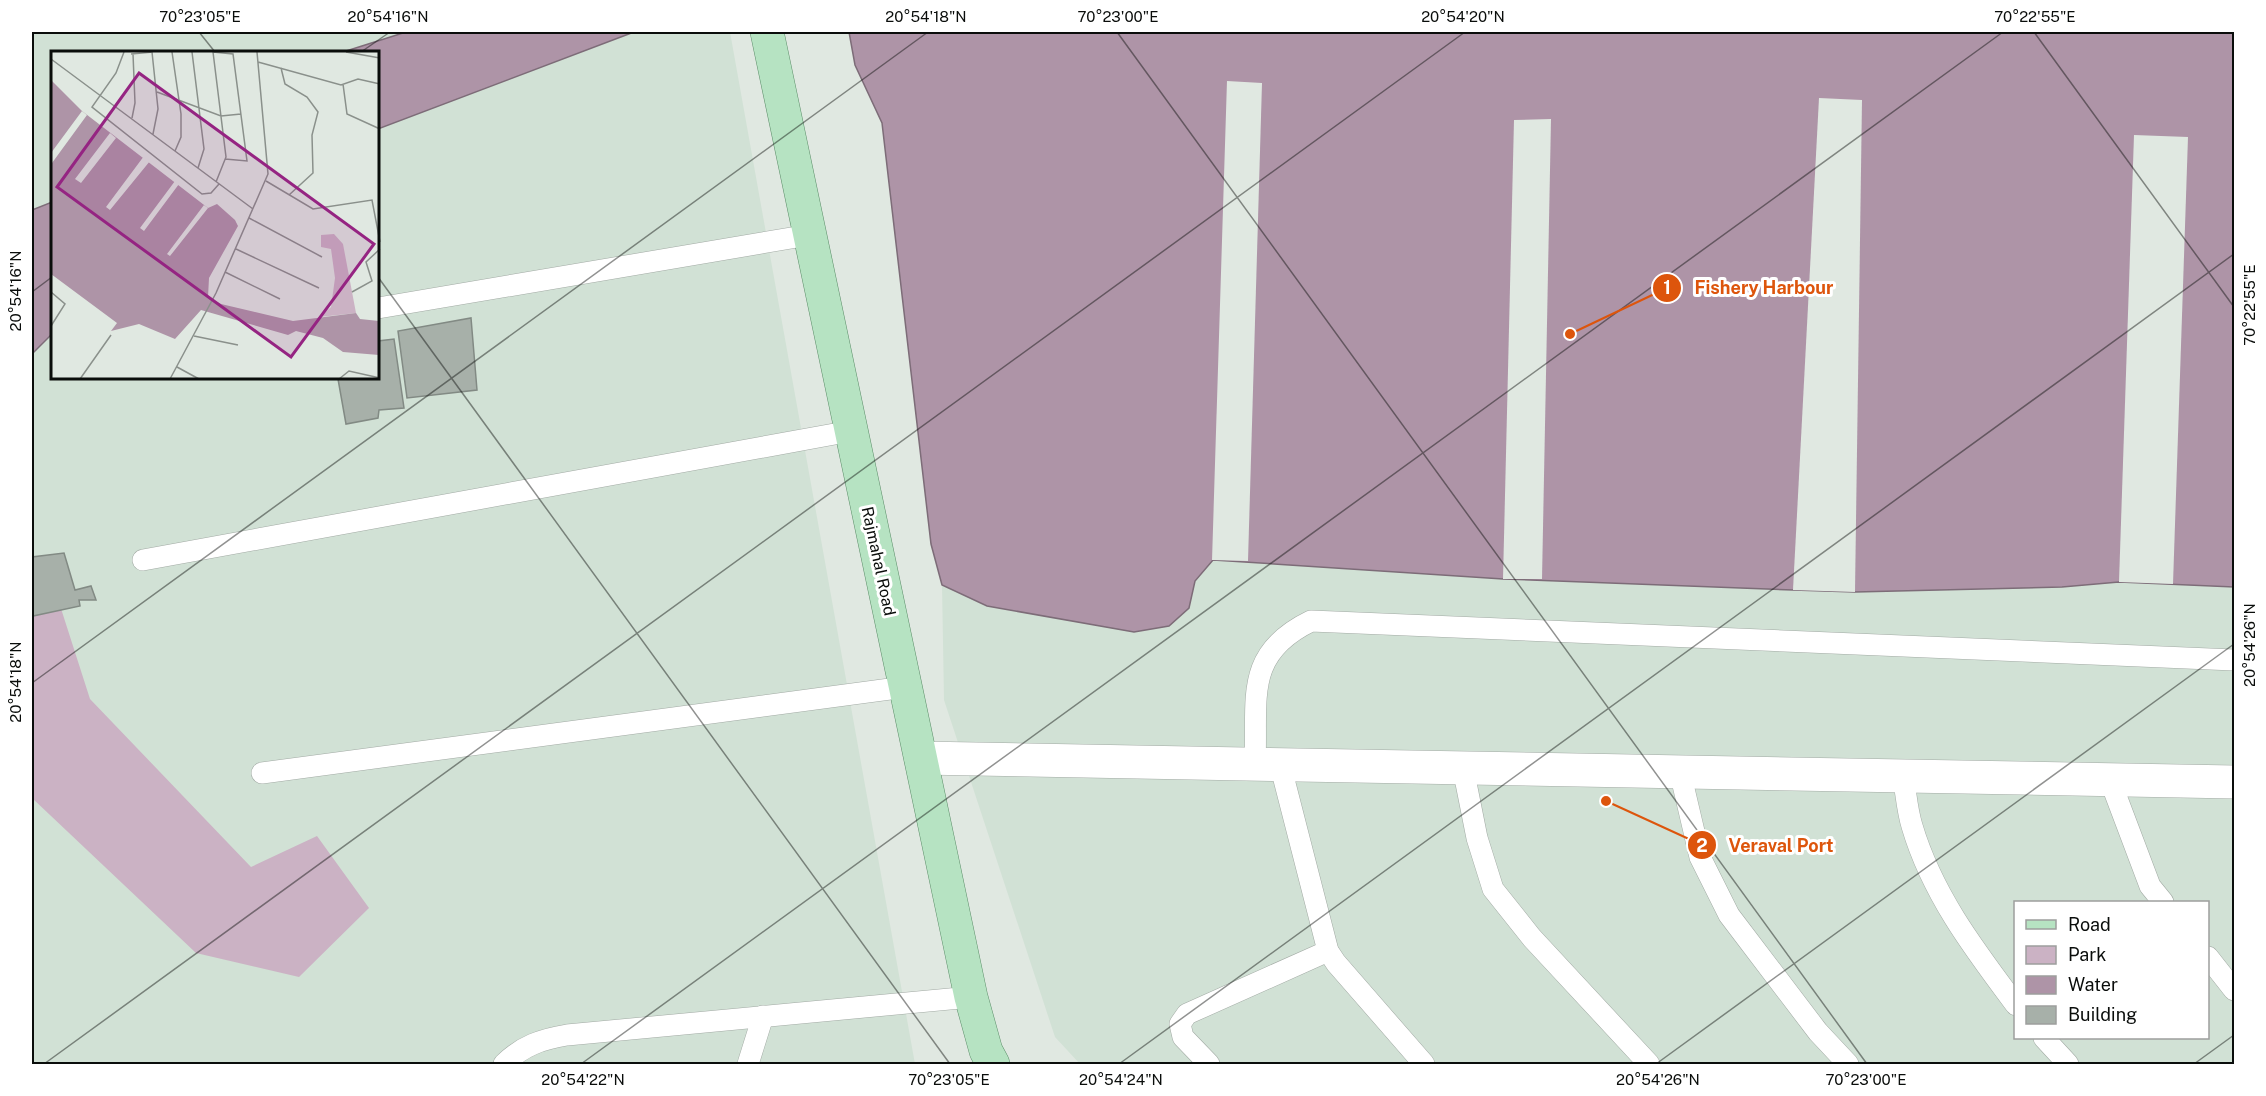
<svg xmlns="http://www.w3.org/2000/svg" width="2266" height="1096" font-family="'Public Sans',sans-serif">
	<rect width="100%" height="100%" fill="#e0e8e1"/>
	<!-- built -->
	<g fill="#d1e1d5" fill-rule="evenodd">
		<path d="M32,32H730L915,1064H32ZM52,52H378V378H52Z"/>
		<path d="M1212,560L1503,579L1855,592L2062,587L2119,582L2234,587V1064H1080L1055,1037L944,700L942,585L987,606L1189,608L1195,581ZM2016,902H2208V1038H2016Z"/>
	</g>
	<!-- green -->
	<path fill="#cbb2c4" d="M32,564L56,593L90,699L251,867L317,836L369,908L299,977L196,953L32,798Z"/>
	<!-- water -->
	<g fill="#ae94a7" stroke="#7d6c78" stroke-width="1.5">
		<path d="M406,32H634L378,129V52H343Z"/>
		<path d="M849,32H2234V587L2119,582L2062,587L1855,592L1793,590L1503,579L1213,560L1195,581L1189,608L1169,626L1134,632L987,606L942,585L931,544L882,123L855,65Z"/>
		<path d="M52,202V334L32,354V210Z"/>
	</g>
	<!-- pier -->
	<g fill="#e0e8e1">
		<path d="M1227,81L1262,83L1248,561L1212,560Z"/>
		<path d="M1819,98L1862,100L1855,592L1793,590Z"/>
		<path d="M1551,119L1542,579H1503L1514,120Z"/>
		<path d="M2134,135L2188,137L2173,584L2119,582Z"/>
	</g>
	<!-- building -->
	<g fill="#a7b0a9" stroke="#828a84" stroke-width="1.5">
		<path d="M471,318L477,390L407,398L398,331Z"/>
		<path d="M394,339L404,408L379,410L378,418L346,424L338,379L336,378H378V341Z"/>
		<path d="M64,553L75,590L91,586L96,600H79L80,606L33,616L32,557Z"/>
	</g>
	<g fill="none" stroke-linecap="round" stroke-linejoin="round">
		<defs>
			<g id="service">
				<path d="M378,308L809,235"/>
				<path d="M143,560L851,431"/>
				<path d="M1255,764C1258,699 1243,654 1311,621L2234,660"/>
				<path d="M1280,764L1328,951L1336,963L1424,1064"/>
				<path d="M1463,768L1477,838L1493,889L1532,938L1649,1064"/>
				<path d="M1680,772L1700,857L1729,915L1818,1032L1848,1064"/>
				<path d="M262,773L905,687"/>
				<path d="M1903,776C1906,792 1907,810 1912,826C1932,894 1974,949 2016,1005"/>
				<path d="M2110,780L2150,886L2163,902"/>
				<path d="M2208,957L2234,990"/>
				<path d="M2044,1038L2068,1064"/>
				<path d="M504,1064C522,1046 542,1039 567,1035L971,997"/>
				<path d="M748,1064L763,1016"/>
				<path d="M1209,1064L1183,1037L1180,1024L1187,1014L1328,951"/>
			</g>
			<path id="minor" d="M921,758L2234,782"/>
			<path id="primary" d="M767,32L971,997L986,1051L993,1064"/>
		</defs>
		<!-- service casing -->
		<use href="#service" stroke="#a2aaa4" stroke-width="22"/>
		<!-- minor casing -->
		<use href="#minor" stroke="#a2aaa4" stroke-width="34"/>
		<!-- primary casing -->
		<use href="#primary" stroke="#5b8c68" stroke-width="34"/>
		<!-- service -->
		<use href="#service" stroke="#fff" stroke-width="21"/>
		<!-- minor -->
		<use href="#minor" stroke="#fff" stroke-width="33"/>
		<!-- primary -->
		<use href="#primary" stroke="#b6e3c2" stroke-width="33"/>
	</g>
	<!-- ticks -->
	<path fill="none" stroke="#0a0d0b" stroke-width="1.5" stroke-opacity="0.45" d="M199,32L215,52M1117,32L1867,1064M2034,32L2234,307M361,52L390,32M378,277L950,1064M32,292L52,277M32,683L928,32M32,1063V1064M44,1064L1465,32M581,1064L2003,32M1119,1064L2234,254M1656,1064L2234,644M2194,1064L2234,1035"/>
	<g text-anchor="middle" stroke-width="6" stroke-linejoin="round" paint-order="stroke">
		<!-- street labels -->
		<g font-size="16" fill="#0a0d0b" stroke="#fff">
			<text transform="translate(879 561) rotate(78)" y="6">Rajmahal Road</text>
		</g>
	</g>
	<!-- overview -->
	<g transform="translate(51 51)">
		<rect width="328" height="328" fill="#e0e8e1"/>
		<path d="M283,183L292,193L305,262L269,266L280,256L284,227L280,198L270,196V184Z" fill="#cbb2c4"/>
		<path d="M0,29L31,60L157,157L166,153L184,169L187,175L158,227L157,246L170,253L242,270L305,262L309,268L328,270V304L292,301L272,287L245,280L237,284L150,259L124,288L88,273L60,280L66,272L0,223Z" fill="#ae94a7"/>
		<path d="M31,60L36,64L1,112L0,102ZM59,82L65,87L30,132L24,128ZM93,105L99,110L59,159L55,156ZM124,130L128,133L93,180L89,177ZM153,154L157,157L119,205L116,203Z" fill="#e0e8e1"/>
		<path fill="none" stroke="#8a908b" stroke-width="1.5" d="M73,1L65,22L41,56L151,143L160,142L168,133M101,1L107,58L102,83M121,1L130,63V86L124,100M141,1L153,98L147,117M162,1L182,3L196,110L174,108M162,1L175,106L165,131M295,1L329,7M80,3L102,1M0,8L202,158M207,11L290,34L307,28L329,33M230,17L234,33L256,46L267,61L261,84L262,122L238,144M292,33L296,63L329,78M106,41L170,65L190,63M81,67L84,52L82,3M215,130L262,158L321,149L329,191M198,167L271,206M185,198L268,237M174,221L229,248M0,241L14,253L0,275M301,241L321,230L315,211L329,198M143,285L187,294M126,316L148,328M29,328L60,284M119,328L165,242L217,123L206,1M288,328L298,320L329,327"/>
		<path fill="#952482" fill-opacity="0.15" stroke="#952482" stroke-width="3" d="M88,22L323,193L240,306L6,136Z"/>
		<rect width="328" height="328" fill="none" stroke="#0a0d0b" stroke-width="3"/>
	</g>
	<!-- callouts -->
	<path fill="none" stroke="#dd550c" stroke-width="2" d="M1570 334L1667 288M1606 801L1702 845"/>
	<g fill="#dd550c" stroke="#fff" stroke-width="2">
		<circle cx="1570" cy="334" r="6"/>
		<circle cx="1606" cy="801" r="6"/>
		<circle cx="1667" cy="288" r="15"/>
		<circle cx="1702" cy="845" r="15"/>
	</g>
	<g font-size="18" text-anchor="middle" font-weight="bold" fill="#fff">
		<text x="1667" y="294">1</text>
		<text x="1702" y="852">2</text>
	</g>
	<g font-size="18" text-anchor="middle" font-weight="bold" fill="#dd550c" stroke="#fff" stroke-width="6" stroke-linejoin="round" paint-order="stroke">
		<text x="1764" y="294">Fishery Harbour</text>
		<text x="1781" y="852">Veraval Port</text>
	</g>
	<!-- border -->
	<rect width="2266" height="1096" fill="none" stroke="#ffffff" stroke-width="66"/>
	<!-- legend -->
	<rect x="2014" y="901" width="195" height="138" fill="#ffffff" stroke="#9d9e9d" stroke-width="1.5"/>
	<rect x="2026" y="920" width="30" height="9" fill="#b6e3c2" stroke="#9d9e9d" stroke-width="1.5"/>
	<text x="2068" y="931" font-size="18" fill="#0a0d0b">Road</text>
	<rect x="2026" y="946" width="30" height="18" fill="#cbb2c4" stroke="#9d9e9d" stroke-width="1.5"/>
	<text x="2068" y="961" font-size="18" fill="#0a0d0b">Park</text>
	<rect x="2026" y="976" width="30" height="18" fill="#ae94a7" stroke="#9d9e9d" stroke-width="1.5"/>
	<text x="2068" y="991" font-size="18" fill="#0a0d0b">Water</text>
	<rect x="2026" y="1006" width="30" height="18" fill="#a7b0a9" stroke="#9d9e9d" stroke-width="1.5"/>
	<text x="2068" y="1021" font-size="18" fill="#0a0d0b">Building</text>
	<rect x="33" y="33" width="2200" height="1030" fill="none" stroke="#0a0d0b" stroke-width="2"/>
	<g font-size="15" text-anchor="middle" fill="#0a0d0b">
		<text x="200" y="22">70°23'05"E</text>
		<text x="388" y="22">20°54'16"N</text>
		<text x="926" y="22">20°54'18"N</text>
		<text x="1118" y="22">70°23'00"E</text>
		<text x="1463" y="22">20°54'20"N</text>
		<text x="2035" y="22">70°22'55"E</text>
		<text transform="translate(16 291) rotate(-90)" y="5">20°54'16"N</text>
		<text transform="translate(2250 305) rotate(-90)" y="5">70°22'55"E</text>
		<text transform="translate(2250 645) rotate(-90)" y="5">20°54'26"N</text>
		<text transform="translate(16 682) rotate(-90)" y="5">20°54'18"N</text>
		<text x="583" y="1085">20°54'22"N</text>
		<text x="949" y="1085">70°23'05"E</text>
		<text x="1121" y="1085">20°54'24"N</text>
		<text x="1658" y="1085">20°54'26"N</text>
		<text x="1866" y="1085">70°23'00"E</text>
	</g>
</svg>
